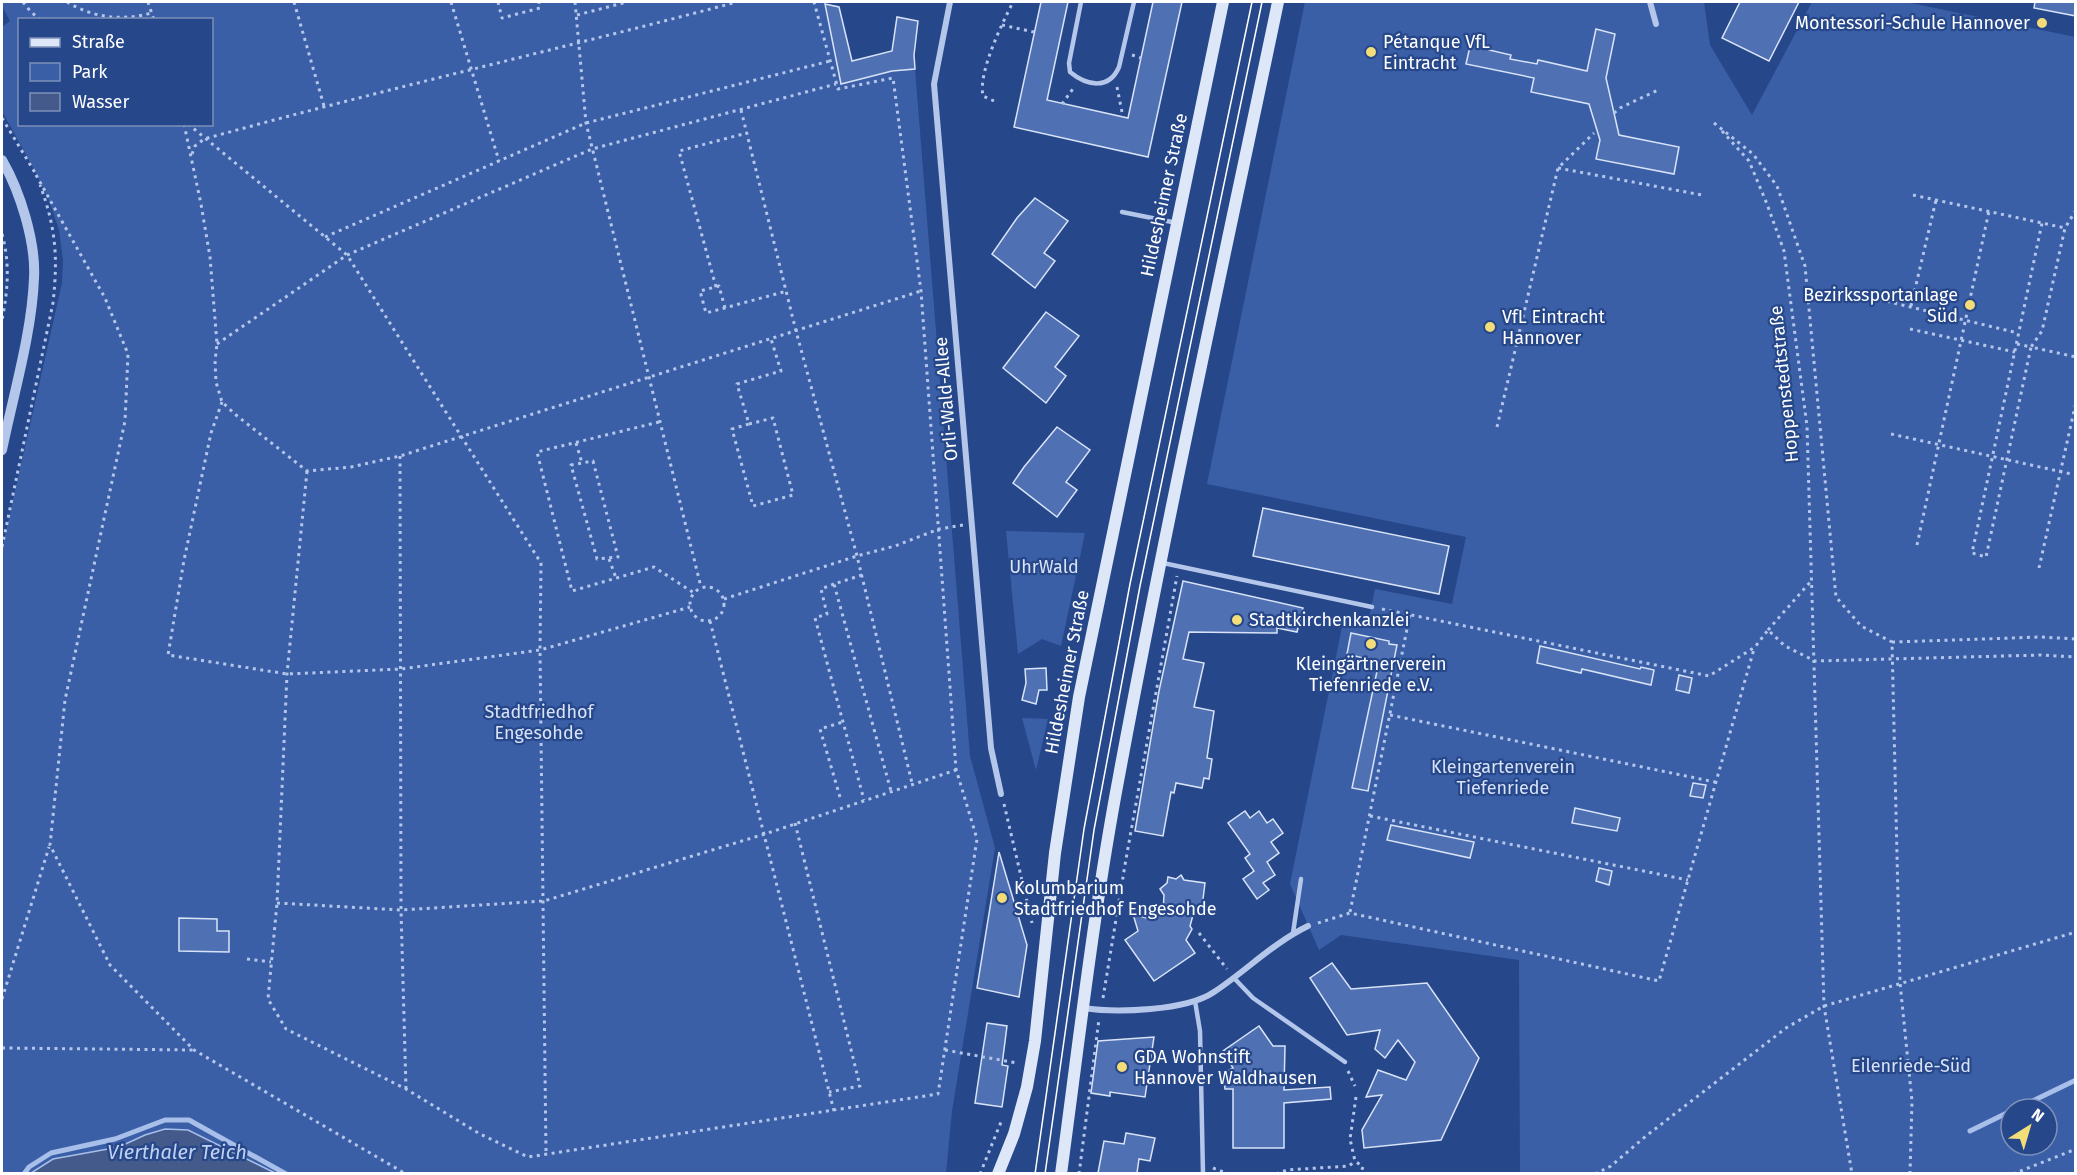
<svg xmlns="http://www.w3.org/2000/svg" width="2077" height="1175" font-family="'Fira Sans',sans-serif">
	<rect width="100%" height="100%" fill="#26478a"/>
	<!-- green -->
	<g fill="#3b5fa7" fill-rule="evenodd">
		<path d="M2,2H824L841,84L892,71L915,69L970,756L995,848L952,1111L946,1173L2,1174V549L62,283L63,260L59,230L50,203L35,171L2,111V27L10,21L2,6ZM20,20H212V124H20Z"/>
		<path d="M1305,2H1704L1710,45L1752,115L1812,2H1906L2075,37V1173H1520L1519,960L1341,935L1319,950L1290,884L1343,622L1367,627L1375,589L1452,604L1466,537L1207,484ZM2011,1109H2047V1145H2011Z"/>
		<path d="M1006,531L1085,533L1061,646L1042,639L1018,654Z"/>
		<path d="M1022,718L1048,719L1036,770Z"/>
	</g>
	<!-- water -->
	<path fill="#435a8b" stroke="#a8bfea" stroke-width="1.5" d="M165,1129L188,1130L275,1173H31L53,1159L119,1147L145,1135Z"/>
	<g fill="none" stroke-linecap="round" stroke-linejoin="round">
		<!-- stream -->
		<g stroke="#a8bfea" stroke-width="5">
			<path d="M2016,1109L2076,1080"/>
			<path d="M1970,1131L2011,1111"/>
			<path d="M24,1174L29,1167L51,1153L115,1139L165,1120H189L286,1174"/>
		</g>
	</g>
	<!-- building -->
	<g fill="#4f70b2" stroke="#d8e3f7" stroke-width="1.5">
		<path d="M1041,2H1068L1047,100L1128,118L1153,2H1182L1148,157L1014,127Z"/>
		<path d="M1740,2H1799L1769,61L1722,38Z"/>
		<path d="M2035,2H2076V16L2034,8Z"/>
		<path d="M825,4L839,7L852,61L892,51L897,17L918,21L914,55L915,69L892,71L841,84Z"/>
		<path d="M1596,29L1615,34L1606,78L1619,135L1679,147L1674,174L1596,159L1600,140L1589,104L1531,92L1534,78L1466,64L1471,42L1490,46L1489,50L1511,55L1510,59L1537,64L1538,60L1587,71Z"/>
		<path d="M1035,198L1068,221L1044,253L1055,261L1035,288L992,254L1017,218Z"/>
		<path d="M1046,312L1079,336L1055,367L1066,376L1046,403L1003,368Z"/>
		<path d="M1057,427L1090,450L1066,482L1077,490L1057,517L1013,483L1024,467Z"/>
		<path d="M1263,508L1449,546L1439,594L1253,556Z"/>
		<path d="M1183,581L1303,608L1297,632L1277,628V633L1189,632L1183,659L1204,663L1194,707L1214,711L1207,758L1212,759L1209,779L1204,778L1202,788L1176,783L1174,793L1171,792L1163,836L1135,831L1159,691Z"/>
		<path d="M1351,633L1389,641V644L1397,645L1368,791L1352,788L1379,662L1347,654Z"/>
		<path d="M1540,646L1640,669L1641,667L1654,670L1651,685L1582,669L1581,673L1537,663Z"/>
		<path d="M1046,668L1047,690H1039L1036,704L1022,700L1026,683L1025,669Z"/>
		<path d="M1679,675L1692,678L1689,693L1676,690Z"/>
		<path d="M1693,783L1706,785L1703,798L1690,796Z"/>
		<path d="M1575,808L1620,818L1617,831L1572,823Z"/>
		<path d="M1245,811L1250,818L1259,811L1267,823L1273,819L1283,833L1271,842L1279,853L1267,862L1275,875L1263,883L1269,890L1257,899L1243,879L1254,871L1245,858L1250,854L1228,823Z"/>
		<path d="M1391,825L1474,842L1470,858L1387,840Z"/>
		<path d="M999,852L1027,945L1019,997L977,988Z"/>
		<path d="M1599,868L1612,871L1609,885L1596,881Z"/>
		<path d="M1181,875L1184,880L1205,883L1202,907L1193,915L1190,926L1192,929L1186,940L1195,953L1154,981L1125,940L1138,931L1133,914L1153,920L1163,913L1164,895L1160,889L1167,883L1168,877L1176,879Z"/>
		<path d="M179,918L217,919V931H229V952L179,951Z"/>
		<path d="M1332,963L1351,989L1427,983L1479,1058L1441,1140L1364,1148L1362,1130L1382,1095L1366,1097L1378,1070L1406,1080L1415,1062L1398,1040L1385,1058L1375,1049L1380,1030L1347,1035L1310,978Z"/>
		<path d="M987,1023L1007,1026L1002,1065L1008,1066L1002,1107L975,1103Z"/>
		<path d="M1259,1026L1273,1046H1285L1284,1090L1330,1087L1331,1099L1284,1103V1148H1233V1089H1225L1223,1074L1233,1068L1223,1051Z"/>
		<path d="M1154,1037L1145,1097L1110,1092V1096L1091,1093L1098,1041Z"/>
		<path d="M1126,1133L1155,1138L1150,1161L1139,1159L1137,1173H1098L1104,1141L1124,1144Z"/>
	</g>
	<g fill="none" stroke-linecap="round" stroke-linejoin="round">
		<!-- path -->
		<g stroke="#b4c6ea" stroke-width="3" stroke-dasharray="3 4.5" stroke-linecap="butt">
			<path d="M23,2L31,12L41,20"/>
			<path d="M67,2C94,18 121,21 152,13"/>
			<path d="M148,2L154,20"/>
			<path d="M294,2L324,106"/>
			<path d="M451,2L499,161"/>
			<path d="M498,2L502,18L540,8L539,2"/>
			<path d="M575,2L586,123L701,587"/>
			<path d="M577,15L627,2"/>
			<path d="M1002,25L1034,32"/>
			<path d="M1132,55L1141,58"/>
			<path d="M1117,87L1123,117"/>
			<path d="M994,101L983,96C978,72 1002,24 1013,2"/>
			<path d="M1062,104L1075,86"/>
			<path d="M741,110L796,331L857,556L912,783"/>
			<path d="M1614,113L1620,108L1658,90"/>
			<path d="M2,118L37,176"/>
			<path d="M1714,123L1753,154L1777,186L1805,266L1836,597L1861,626L1892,642L1900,983L1912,1101L1910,1174"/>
			<path d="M184,124L201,204L210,257L217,344L215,361L216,382L222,402L236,415L307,471L351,467L400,456L921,291"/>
			<path d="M188,124L347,255L541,563L540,650L546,1154"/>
			<path d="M1722,131L1749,161L1767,204L1784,251L1807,426L1824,1006L1852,1174"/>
			<path d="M192,154L195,146L204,139C381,90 560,49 737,2"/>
			<path d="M1558,168L1702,195"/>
			<path d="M36,175L105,298L128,354L125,421L65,700L50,845L110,965L194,1050L406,1174"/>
			<path d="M1913,195L2065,228"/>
			<path d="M2076,210L2065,228L2042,331L2031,347L2076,357"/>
			<path d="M2,234C10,263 8,290 2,320"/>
			<path d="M325,237L586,123L830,61"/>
			<path d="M716,287L679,151L747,133"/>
			<path d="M1865,296L2018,333"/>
			<path d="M1911,306L1936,200"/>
			<path d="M725,308L719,286L700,291L706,313L787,291"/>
			<path d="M1910,329L2015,352"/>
			<path d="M217,344L347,255L592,149L836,84"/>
			<path d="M2017,344L2031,347L1986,557L1972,553L2042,223"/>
			<path d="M222,402L211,433L184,560L168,655L287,674L401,669L540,650L690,607"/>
			<path d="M659,422L537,452L572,591L654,567L694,593"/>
			<path d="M749,424L773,418L793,495L753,506L732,429L749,424L737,384L781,371L771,339"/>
			<path d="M1497,427L1558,168L1594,133"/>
			<path d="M1891,434L2076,475"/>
			<path d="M576,443L582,463"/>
			<path d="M400,456L401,910L406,1089"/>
			<path d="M593,461L618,557L597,559L571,465Z"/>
			<path d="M307,471L287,674L277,903L268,999L286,1029L406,1089L480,1134L528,1157L938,1094L977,839L956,769L921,291L893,78L838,89L814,2"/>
			<path d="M1917,545L1989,211"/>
			<path d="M2,547L53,303C58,257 56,228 40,185"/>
			<path d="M609,559L616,578"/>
			<path d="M2039,568L2076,402"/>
			<path d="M862,575L834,584L891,791"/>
			<path d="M834,584L821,589L827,614L815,618L864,800"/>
			<circle cx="707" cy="604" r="17"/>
			<path d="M724,599L857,556L895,546L939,529L963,525"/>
			<path d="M1382,609L1709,676L1755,647L1768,630L1785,646L1815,661L2041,655L2076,657"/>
			<path d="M710,621L834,1111"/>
			<path d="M1768,630L1812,580"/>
			<path d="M1892,642L2041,637L2076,639"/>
			<path d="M1390,715L1715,782"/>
			<path d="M840,797L820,729L843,722"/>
			<path d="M1004,804L1032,923"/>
			<path d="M1370,816L1688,880"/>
			<path d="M795,823L860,1086L829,1092"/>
			<path d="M277,903L401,910L544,901L765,834L956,770"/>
			<path d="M1350,912L1410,614"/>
			<path d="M1318,923L1350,913L1659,981L1754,649"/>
			<path d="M1199,933L1227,969"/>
			<path d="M247,959L271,962"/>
			<path d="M1103,998L1126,859L1177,576"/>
			<path d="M2,999L49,847"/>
			<path d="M2,1048L194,1050"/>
			<path d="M945,1050L1017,1063"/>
			<path d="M1348,1071L1355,1086"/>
			<path d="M1356,1097L1350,1139L1355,1161L1363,1167L1360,1174"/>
			<path d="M1213,1168L1229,1174"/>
			<path d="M980,1174L1001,1122"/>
			<path d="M1079,1174L1099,1019"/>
			<path d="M1276,1174L1287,1170L1349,1166L1355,1161"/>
			<path d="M1595,1174L1611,1166L1646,1136L1786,1028L1824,1006L2076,932"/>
			<path d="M2013,1174L2076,1149"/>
		</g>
		<!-- service -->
		<g stroke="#b4c6ea" stroke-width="4.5">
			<path d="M1081,2L1069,63L1070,72C1087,86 1109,90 1119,67L1134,2"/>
			<path d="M1122,212L1177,223"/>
			<path d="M1163,563L1372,607"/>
			<path d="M1293,933L1301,879"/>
			<path d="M1234,978L1253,998L1345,1062"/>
			<path d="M1195,1001L1200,1031L1203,1174"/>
		</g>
		<!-- minor -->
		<g stroke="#b4c6ea" stroke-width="6">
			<path d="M950,2L934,84L991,748L1001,794"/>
			<path d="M1650,2L1656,24"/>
			<path d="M1083,1008C1116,1013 1186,1011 1214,992C1246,971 1273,943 1308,926"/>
		</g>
		<!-- tertiary -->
		<path stroke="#b4c6ea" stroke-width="10" d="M2,160C20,191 36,242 34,278C32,333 13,396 2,450"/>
		<!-- secondary -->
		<g stroke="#dee7f8" stroke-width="12">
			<path d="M998,1174L1014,1134L1027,1087L1035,1041L1055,853L1079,697L1223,2"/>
			<path d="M1061,1174C1079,1041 1094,908 1119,776C1167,517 1224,260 1278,2"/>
		</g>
		<!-- tram -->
		<g stroke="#fff" stroke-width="1.5">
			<path d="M1035,1174L1084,829L1130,584L1252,2"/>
			<path d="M1045,1174L1094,830L1140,586L1262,2"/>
		</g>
	</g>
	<!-- markers -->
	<g fill="#f3dd79" stroke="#26478a" stroke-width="2">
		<circle cx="2042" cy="23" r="6"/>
		<circle cx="1371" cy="52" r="6"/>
		<circle cx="1970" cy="305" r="6"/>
		<circle cx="1490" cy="327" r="6"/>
		<circle cx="1237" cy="620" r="6"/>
		<circle cx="1371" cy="644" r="6"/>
		<circle cx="1002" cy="898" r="6"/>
		<circle cx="1122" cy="1067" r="6"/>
	</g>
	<g text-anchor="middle" stroke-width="4.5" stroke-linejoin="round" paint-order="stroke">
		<!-- poi labels -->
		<g font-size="18" fill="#fff" stroke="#26478a" text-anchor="start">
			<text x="2030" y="29" text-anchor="end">Montessori-Schule Hannover</text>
			<text x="1383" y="48">Pétanque VfL<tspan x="1383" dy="21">Eintracht</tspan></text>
			<text x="1958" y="301" text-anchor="end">Bezirkssportanlage<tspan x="1958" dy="21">Süd</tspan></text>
			<text x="1502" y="323">VfL Eintracht<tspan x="1502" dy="21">Hannover</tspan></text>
			<text x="1249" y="626">Stadtkirchenkanzlei</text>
			<text x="1371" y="670" text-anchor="middle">Kleingärtnerverein<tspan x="1371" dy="21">Tiefenriede e.V.</tspan></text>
			<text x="1014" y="894">Kolumbarium<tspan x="1014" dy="21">Stadtfriedhof Engesohde</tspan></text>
			<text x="1134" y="1063">GDA Wohnstift<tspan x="1134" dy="21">Hannover Waldhausen</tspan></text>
		</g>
		<!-- street labels -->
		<g font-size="18" fill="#fff" stroke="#26478a">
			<text transform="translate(1164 195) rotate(-78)" y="6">Hildesheimer Straße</text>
			<text transform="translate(1784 384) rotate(-96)" y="6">Hoppenstedtstraße</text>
			<text transform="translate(946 399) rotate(-95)" y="6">Orli-Wald-Allee</text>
			<text transform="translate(1067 672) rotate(-79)" y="6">Hildesheimer Straße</text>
		</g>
		<!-- park labels -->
		<g font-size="18" fill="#d8e3f7" stroke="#26478a">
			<text x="1044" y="573">UhrWald</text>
			<text x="539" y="718">Stadtfriedhof<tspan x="539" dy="21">Engesohde</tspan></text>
			<text x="1503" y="773">Kleingartenverein<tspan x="1503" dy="21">Tiefenriede</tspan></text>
			<text x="1911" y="1072">Eilenriede-Süd</text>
		</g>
		<!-- water labels -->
		<g font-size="20" font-style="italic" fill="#c0d1f1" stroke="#26478a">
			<text x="177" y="1159">Vierthaler Teich</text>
		</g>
	</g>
	<!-- border -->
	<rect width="2077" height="1175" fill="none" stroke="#ffffff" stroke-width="6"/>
	<!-- legend -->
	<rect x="18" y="18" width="195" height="108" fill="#26478a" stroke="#7d91b9" stroke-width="1.5"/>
	<rect x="30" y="38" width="30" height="9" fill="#dee7f8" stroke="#7d91b9" stroke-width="1.5"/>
	<text x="72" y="48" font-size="18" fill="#ffffff">Straße</text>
	<rect x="30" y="63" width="30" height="18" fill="#3b5fa7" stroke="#7d91b9" stroke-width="1.5"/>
	<text x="72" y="78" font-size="18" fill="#ffffff">Park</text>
	<rect x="30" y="93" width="30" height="18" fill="#435a8b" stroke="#7d91b9" stroke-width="1.5"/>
	<text x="72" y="108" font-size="18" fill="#ffffff">Wasser</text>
	<!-- north arrow -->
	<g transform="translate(2029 1127) rotate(37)"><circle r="28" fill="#26478a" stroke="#7d91b9" stroke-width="1.5"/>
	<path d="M0-4.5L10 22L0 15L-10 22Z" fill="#f3dd79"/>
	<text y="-9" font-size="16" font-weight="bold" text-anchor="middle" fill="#ffffff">N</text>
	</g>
</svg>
